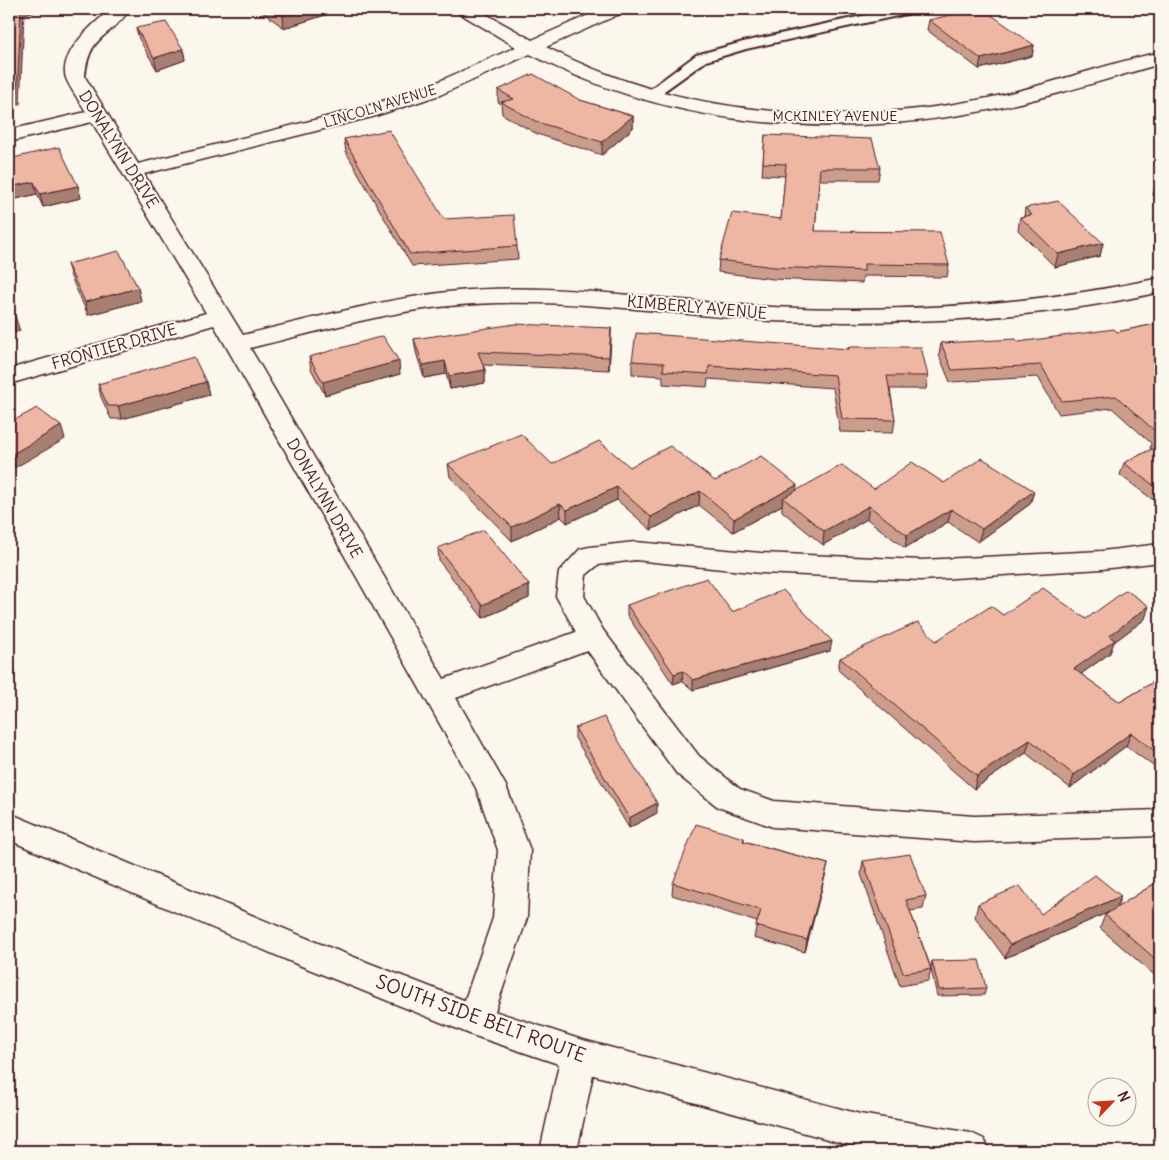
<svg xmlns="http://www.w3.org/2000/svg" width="1169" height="1160" font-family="Delius,sans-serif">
	<rect width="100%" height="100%" fill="#fbf7ec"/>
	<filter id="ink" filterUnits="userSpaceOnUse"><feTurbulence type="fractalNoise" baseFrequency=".02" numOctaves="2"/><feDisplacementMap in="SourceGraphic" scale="10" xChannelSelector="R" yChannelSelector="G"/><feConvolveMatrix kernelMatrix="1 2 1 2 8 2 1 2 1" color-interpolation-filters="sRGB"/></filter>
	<g filter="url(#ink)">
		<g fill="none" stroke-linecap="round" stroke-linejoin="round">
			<defs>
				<path id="service" d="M894,9H918L911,13L746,49L706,61L653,99H643L641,96L696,55L743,42Z"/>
				<g id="minor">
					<path d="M111,9H130C110,39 89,33 85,77L138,164L358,109L426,87L516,47L459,13L456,9H477L532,40L602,9H625L622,13L546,47C681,117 840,128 988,98C1046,86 1102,65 1160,52V64C1090,84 1019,107 947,117C805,138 658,121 530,54L440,95L372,117L144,174L243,335C310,319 379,300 447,292C555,280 664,302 772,307C902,313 1033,305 1160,278V292C1057,316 950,322 844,322C820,321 795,322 771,321C664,314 556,295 449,306C384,312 313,333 250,348L444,679L576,632L556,596L559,572L580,549L590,547L635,542L761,553L921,560L1102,551L1160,544V562L1102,569L921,580L761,573L635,560L598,565L586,575L584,596L603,630L699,756L740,789L774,801L974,816L1160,810V836L974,842L773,827L718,807L677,774L587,650L456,698L506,786L530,850L527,918L492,1020L487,1031L475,1036L463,1031L458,1020L493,918L498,850L476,788L214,325L9,384V369L206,313L92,122L9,142V130L86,112C80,101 70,89 66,78C58,53 94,23 111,9Z"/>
					<path d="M579,1039L592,1044L597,1055L577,1151H540L561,1055L566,1044Z"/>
				</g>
				<path id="secondary" d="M9,813L318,943L479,1006L579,1039L860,1114L971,1133L984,1139L990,1151H876L860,1148L579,1071L475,1036L294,963L9,840Z"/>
			</defs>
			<!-- service casing -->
			<use href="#service" stroke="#4a1f2b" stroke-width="4"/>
			<!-- minor casing -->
			<use href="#minor" stroke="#4a1f2b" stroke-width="3"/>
			<!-- secondary casing -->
			<use href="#secondary" stroke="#4a1f2b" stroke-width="3"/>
			<!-- service -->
			<use href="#service" fill="#fbf7ec" fill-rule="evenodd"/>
			<!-- minor -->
			<use href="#minor" fill="#fbf7ec" fill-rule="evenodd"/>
			<!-- secondary -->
			<use href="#secondary" fill="#fbf7ec" fill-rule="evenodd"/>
		</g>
		<!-- wall -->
		<g fill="#cd9d8c" stroke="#4a1f2b">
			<path d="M258,9H344L284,28Z"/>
			<path d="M929,20L1034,45L1032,56L979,69L927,30Z"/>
			<path d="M136,28L183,49L185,60L157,70L139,39Z"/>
			<path d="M498,90L580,100L633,116V128L602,155L537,134L502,114L501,104L498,102Z"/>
			<path d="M765,135L880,168L878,180H819L815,231L949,265L947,277L863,276L862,283L773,279L718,272L719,260L781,219L785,176L762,175Z"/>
			<path d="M344,139L444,219L517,246L518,259L412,266L346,152Z"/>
			<path d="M9,159L78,186L81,198L43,207L37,194L12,200L9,192Z"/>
			<path d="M1160,183V201L1153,195L1156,184Z"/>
			<path d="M1025,208L1103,243L1100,256L1055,267L1018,230L1020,217H1024Z"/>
			<path d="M67,264L138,288L141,301L88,315L71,277Z"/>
			<path d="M1160,323V505L1120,475L1124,463L1152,449L1150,448L1151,443L1112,408L1059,414L1038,377L950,382L939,355L941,343L1018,342L1117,332Z"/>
			<path d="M611,328L609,370L483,365L485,370V383L450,389L446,374L424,378L416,352L414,339Z"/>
			<path d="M849,347L928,376L926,389H890L895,420L893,433L840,432L833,388L708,379L707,387L663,384V376L632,374V361L848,349Z"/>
			<path d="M309,357L400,374L325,395L311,369Z"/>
			<path d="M206,382L209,395L122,419H111L101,397L98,384Z"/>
			<path d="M448,464H552L630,467L715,481L797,491L874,489L944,483L1034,491L1030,504L978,542L948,522L905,548L867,519L823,545L782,511V505L733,532L699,505L651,530L617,500L567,523L561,517L512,541L450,477Z"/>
			<path d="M438,548L529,585V598L483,618L439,561Z"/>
			<path d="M627,605L732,612L830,651L693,690L682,681L673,684L627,615Z"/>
			<path d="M1003,615L1086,619H1145L1114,642L1110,653L1081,674L1120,702L1160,678V771L1126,746L1070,788L1026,753L974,789L838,670L840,658L936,641Z"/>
			<path d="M575,728L657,813L629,828L575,738Z"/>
			<path d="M744,838V841L828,864L825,876L805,952L754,938L757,922L672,895L673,883Z"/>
			<path d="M863,861L926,896L923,909L910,911L931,968L932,961L986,988L984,995L937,996L931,969L928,981L900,986L861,874Z"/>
			<path d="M1160,880V980L1100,928L1105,915L1113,910L1005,958L975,917L978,904L1041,914L1121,896L1116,908Z"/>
		</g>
		<!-- shaded-wall -->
		<g fill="#a78072" stroke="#4a1f2b">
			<path d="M21,9H50L24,14L20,104L9,105V94Z"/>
			<path d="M307,9H344L284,28L283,16Z"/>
			<path d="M1034,45L1032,56L979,69L981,59Z"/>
			<path d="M183,49L185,60L157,70L154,58Z"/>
			<path d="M633,116V128L602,155V142Z"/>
			<path d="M34,182L37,194L12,200L9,187Z"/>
			<path d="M78,186L81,198L43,207L40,194Z"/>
			<path d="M1103,243L1100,256L1055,267L1058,254Z"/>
			<path d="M138,288L141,301L88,315L85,302Z"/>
			<path d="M16,319L20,331L9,334V320Z"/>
			<path d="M611,328V340L609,370V357Z"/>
			<path d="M399,361L400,374L325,395L323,382Z"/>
			<path d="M445,361L446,374L424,378L423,365Z"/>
			<path d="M485,370V383L450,389L449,376Z"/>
			<path d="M206,382L209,395L122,419L118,406Z"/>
			<path d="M61,426L65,439L9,471V456Z"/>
			<path d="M797,485L796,498H783L782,505L733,532L734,519Z"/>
			<path d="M617,487V500L567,523V510Z"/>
			<path d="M700,491L699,505L651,530V517Z"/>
			<path d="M1034,491L1030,504L978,542L982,529Z"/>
			<path d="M560,504L561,517L512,541V527Z"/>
			<path d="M869,506L867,519L823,545L824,531Z"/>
			<path d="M951,509L948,522L905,548L907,535Z"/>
			<path d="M529,585V598L483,618L482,605Z"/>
			<path d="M1149,606L1145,619L1114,642L1110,653L1070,682L1074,669L1109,636Z"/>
			<path d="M832,641L830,651L693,690V680Z"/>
			<path d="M683,671L682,681L673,684L674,674Z"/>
			<path d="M1131,733L1126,746L1070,788L1074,775Z"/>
			<path d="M1030,740L1026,753L974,789L977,776Z"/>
			<path d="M657,803V813L629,828V818Z"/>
			<path d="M828,864L825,876L805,952L807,940Z"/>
			<path d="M1121,896L1116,909L1005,958L1010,945Z"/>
		</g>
		<!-- building -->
		<g fill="#eeb7a3" stroke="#4a1f2b">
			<path d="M9,9H21L17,93L9,94Z"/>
			<path d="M272,9H307L283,16Z"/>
			<path d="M976,9H983L1034,45L981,59L929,20Z"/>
			<path d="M166,22L183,49L154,58L136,28Z"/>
			<path d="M533,74L580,100L633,116L602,142L537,122L501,102L514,99L498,90Z"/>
			<path d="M389,130L444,219L514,215L517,246L410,254L344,139Z"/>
			<path d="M765,135L872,139L880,168H820L815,231L940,232L949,265L864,264V271L774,267L719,260L732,213L781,219L786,164L763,163Z"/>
			<path d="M59,147L78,186L40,194L34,182L9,187V159Z"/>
			<path d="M1160,183V187L1156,184Z"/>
			<path d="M1058,201L1103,243L1058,254L1020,217L1032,215L1025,208Z"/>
			<path d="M119,251L138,288L85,302L67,264Z"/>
			<path d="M9,301L16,319L9,320Z"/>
			<path d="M1160,323V440L1153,435L1157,433L1116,396L1062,401L1041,365L952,370L941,343L1016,339L1018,342L1114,329L1117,332Z"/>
			<path d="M515,324L611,328L609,357L478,352L485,370L449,376L445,361L423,365L414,339Z"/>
			<path d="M636,333L849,349V347H921L928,376H887L895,420L842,419L835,375L709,366L708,374L663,371L664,363L632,361Z"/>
			<path d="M383,336L399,361L323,382L309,357Z"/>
			<path d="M194,357L206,382L118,406H108L98,384Z"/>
			<path d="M37,408L61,426L9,456V423Z"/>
			<path d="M521,434L552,464L599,441L630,467L670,446L715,481L761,456L797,485L734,519L700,491L651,517L617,487L567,510L560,504L512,527L448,464Z"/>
			<path d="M1160,445V490L1124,463Z"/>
			<path d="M982,458L1034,491L982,529L951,509L907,535L869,506L824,531L783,498L842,465L874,489L912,462L944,483Z"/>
			<path d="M484,530L529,585L482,605L438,548Z"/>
			<path d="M707,578L732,612L783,590L832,641L693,680L683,671L674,674L627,605Z"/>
			<path d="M1043,588L1086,619L1126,590L1149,606L1109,636L1115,640L1074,669L1120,702L1160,678V755L1131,733L1074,775L1030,740L977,776L840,658L918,622L936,641L991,606L1003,615Z"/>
			<path d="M604,717L657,803L629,818L575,728Z"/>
			<path d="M696,824L744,838L743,841L828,864L807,940L756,926L761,910L673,883Z"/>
			<path d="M910,854L926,896L906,900L931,969L903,973L863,861Z"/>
			<path d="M1095,875L1121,896L1010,945L978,904L1020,886L1041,914Z"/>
			<path d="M1160,880V963L1105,915Z"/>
			<path d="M979,960L986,988L939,990L932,961Z"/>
		</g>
	</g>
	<g text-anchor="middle" stroke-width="4" stroke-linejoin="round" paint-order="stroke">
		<!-- far-street labels -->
		<g font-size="14" fill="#4a1f2b" stroke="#fbf7ec">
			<text transform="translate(380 106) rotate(-17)" y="5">LINCOLN AVENUE</text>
			<text x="835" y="121">MCKINLEY AVENUE</text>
		</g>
		<!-- street labels -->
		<g font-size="16" fill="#4a1f2b" stroke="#fbf7ec">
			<text transform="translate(119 149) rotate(58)" y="6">DONALYNN DRIVE</text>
			<text transform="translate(697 307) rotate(5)" y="6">KIMBERLY AVENUE</text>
			<text transform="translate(114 346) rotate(-16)" y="6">FRONTIER DRIVE</text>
			<text transform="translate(325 498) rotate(60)" y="6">DONALYNN DRIVE</text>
		</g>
		<!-- near-street labels -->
		<g font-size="19" fill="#4a1f2b" stroke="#fbf7ec">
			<text transform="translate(481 1018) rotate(20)" y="7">SOUTH SIDE BELT ROUTE</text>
		</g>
	</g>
	<!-- margin -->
	<rect width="1169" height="1160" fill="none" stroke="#fbf7ec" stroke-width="30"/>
	<rect x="15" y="15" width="1139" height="1130" fill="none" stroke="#4a1f2b" stroke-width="2" filter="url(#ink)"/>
	<!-- north arrow -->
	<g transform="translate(1112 1102) rotate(65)"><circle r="24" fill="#fbf7ec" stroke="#b4a19f"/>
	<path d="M0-4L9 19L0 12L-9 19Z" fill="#c8321e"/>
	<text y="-8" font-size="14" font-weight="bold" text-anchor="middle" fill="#4a1f2b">N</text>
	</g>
</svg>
